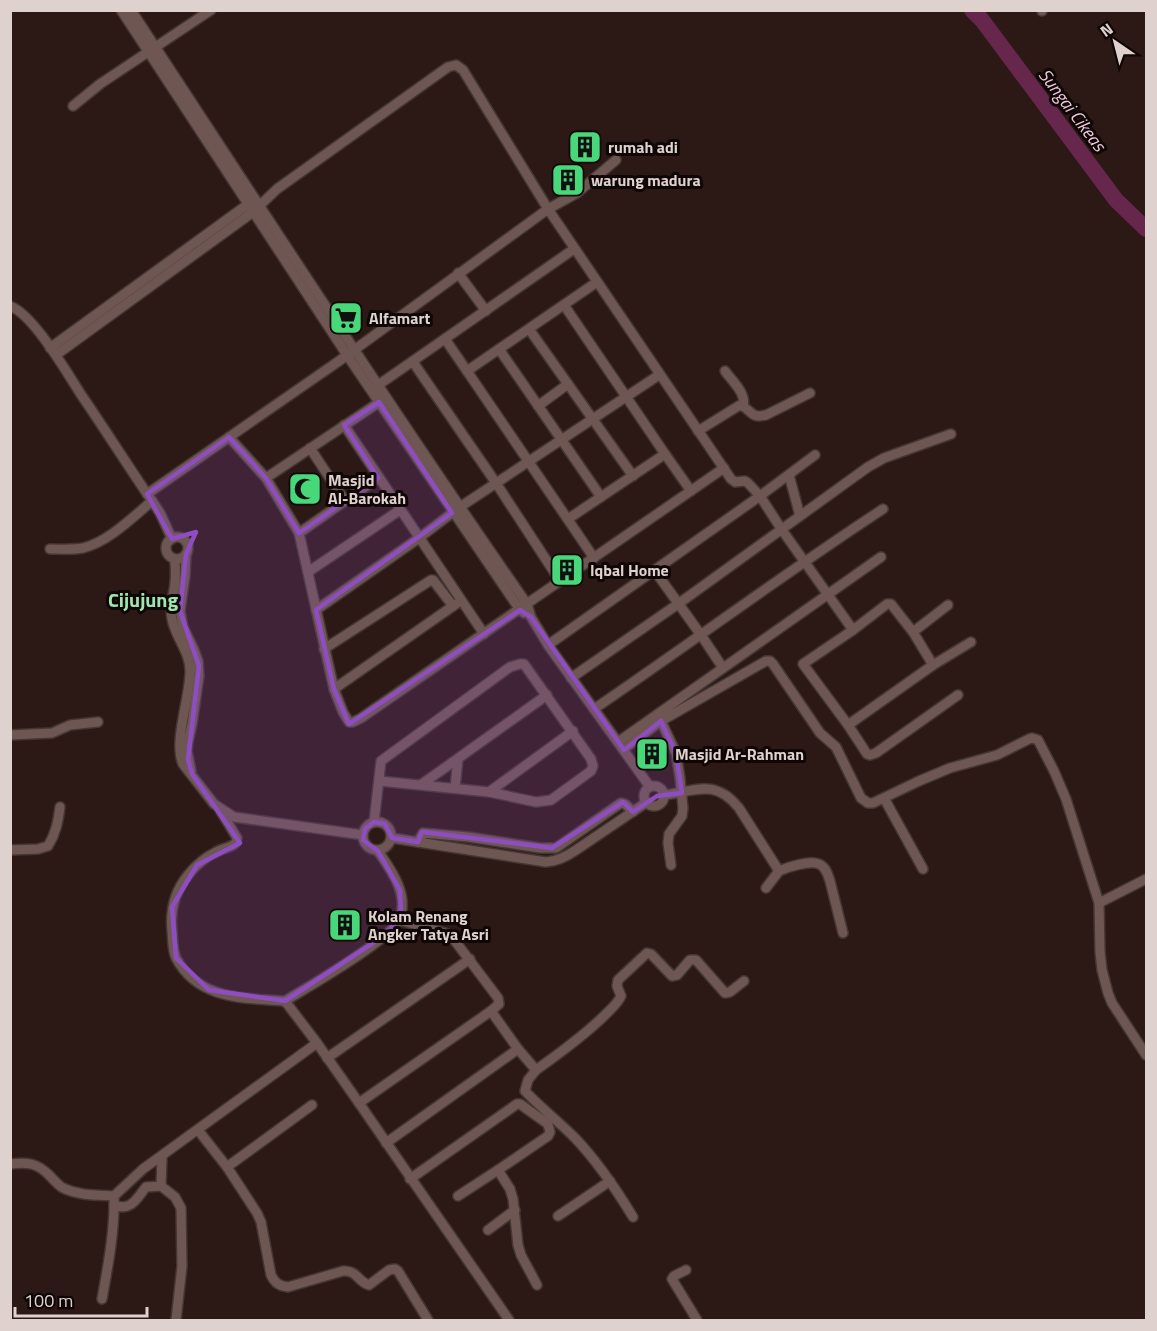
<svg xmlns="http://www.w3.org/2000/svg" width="1157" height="1331" font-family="'Titillium Web',sans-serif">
	<rect width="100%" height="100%" fill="#2c1915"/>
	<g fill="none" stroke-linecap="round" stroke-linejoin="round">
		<!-- river -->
		<path stroke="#67264c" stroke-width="16" d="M972,10L982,20L1116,200L1146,229"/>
		<defs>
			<g id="street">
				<path d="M121,10L347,355L520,610L524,613"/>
				<path d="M131,10C262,209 391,409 527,604L531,617L548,645L650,787"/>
				<path d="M1042,10V11"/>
				<path d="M73,106L100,84L211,10"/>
				<path d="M458,273L486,311"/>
				<path d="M564,305L665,454L568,519"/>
				<path d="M10,306C34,315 67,373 82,396C106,431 128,466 152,501L160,513L172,539"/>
				<path d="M529,329L633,476"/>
				<path d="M445,339L467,371"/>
				<path d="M50,348L251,202"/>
				<path d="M499,349L601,497"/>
				<path d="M56,355L253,212L277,189L448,67L456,65L463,70L548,209L731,479L735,482L745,481L748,483L760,496L782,530L853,630"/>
				<path d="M413,362L496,483L560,581"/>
				<path d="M725,371C732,381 747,394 743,406"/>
				<path d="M374,388L574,249"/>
				<path d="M538,406L568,384"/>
				<path d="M344,425L484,634"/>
				<path d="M698,431L740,405C752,409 749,419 766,415L810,393"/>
				<path d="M229,437L266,478L299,533L334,689L343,712L349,722H353L361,718L724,468"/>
				<path d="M310,448L345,501"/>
				<path d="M665,454L691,491"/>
				<path d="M789,475L800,516"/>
				<path d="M266,478L384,399"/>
				<path d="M147,494L339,361L548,209L577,193L616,160"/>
				<path d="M299,533L378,478"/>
				<circle cx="177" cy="548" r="11"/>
				<path d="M50,549C61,549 72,550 83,548C108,542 133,517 152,501"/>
				<path d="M186,554L185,576L180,611L183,627L194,650L198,661L199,676L192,724L188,742L187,751L191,771"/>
				<path d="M594,558L467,371L597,282"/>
				<path d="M175,559C175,566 176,574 175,582C174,595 169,606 172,619C175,637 191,653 190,672C190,697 173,743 183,764L214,804L234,817L363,835"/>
				<path d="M655,571L701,635L723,668"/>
				<path d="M308,572L400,510"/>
				<path d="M316,610L419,538L460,507L659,375"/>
				<path d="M913,632L948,605"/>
				<path d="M548,645L760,496L815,455"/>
				<path d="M324,649L431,580H433L453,606"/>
				<path d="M933,665L913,632L891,604H887L853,630L803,664L848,725L867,754L870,755L876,753L958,695"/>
				<path d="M571,678L678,604L868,467L884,458L951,434"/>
				<path d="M334,689L456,604"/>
				<path d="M594,709C691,643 785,573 883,509"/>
				<path d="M661,721L676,753L680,778L683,808L682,816L669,834L668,843L671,865"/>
				<path d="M848,725L933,665L971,642"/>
				<path d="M10,735L52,733L70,725L98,722"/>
				<path d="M618,742L881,557"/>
				<path d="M624,749L661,721L766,661H770L773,664L820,733L836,747L861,798L868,803H873L919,781L950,768L997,755L1029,739L1032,738L1038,740L1054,771L1066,799L1099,903L1100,952L1102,970L1108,993L1112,1003L1146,1055"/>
				<path d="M379,781L489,792L573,731"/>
				<path d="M422,784L547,695"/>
				<circle cx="654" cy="796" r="10"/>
				<path d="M455,788L458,759"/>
				<path d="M664,795C696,791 715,778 739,808L779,871C788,867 810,860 819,864C826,867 828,875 830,881L843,933"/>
				<path d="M884,798L923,869"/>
				<path d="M220,810L237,838C236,842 237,843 233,845C228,848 221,849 216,852C206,857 195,866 188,875C175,891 170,911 172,931C173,940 172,949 176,958C198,1000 244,998 285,1001"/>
				<circle cx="377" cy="836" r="14"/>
				<path d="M374,822L381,761L510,667L520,664H524L591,759L593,766L591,771L551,800L536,802L489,792"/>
				<path d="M392,838L546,862C558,861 566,857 576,850L647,802"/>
				<path d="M418,842L423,833L468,837L540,848H556L621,803L625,804L633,812"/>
				<path d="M10,850L38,849L48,846C56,833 58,822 60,807"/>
				<path d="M378,851C391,870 410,895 399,920C390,940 308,987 285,1001L317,1043L359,1103L509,1320"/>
				<path d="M766,888L779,871"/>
				<path d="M1099,903L1146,879"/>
				<path d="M399,920L445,933L452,937L498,998L499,1004L491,1011L518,1049L536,1070L528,1080L525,1091C540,1107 559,1122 575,1138C598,1162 616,1189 633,1217"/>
				<path d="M327,1058L470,959"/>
				<path d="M536,1070C560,1053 585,1035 606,1014C612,1008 618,1003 621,996L617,986L618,980L647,953L651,954L672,976L677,975L690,960H696L725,993L730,992L744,981"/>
				<path d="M359,1103L491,1011"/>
				<path d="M198,1130L227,1167L257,1213L261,1222L271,1275C275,1283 279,1286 288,1287L343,1271C357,1270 358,1282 369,1285L389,1270L395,1269L398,1271L428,1320"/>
				<path d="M386,1143L518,1049"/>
				<path d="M10,1164C28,1162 37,1163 49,1175C54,1180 58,1185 63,1188C80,1196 97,1195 114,1196"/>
				<path d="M227,1167L312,1105"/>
				<path d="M410,1179L517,1104H520L548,1124L550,1132L548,1136L498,1170L510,1189L513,1199L518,1245L521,1255L537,1285"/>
				<path d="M161,1186L175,1197L181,1208L182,1266L176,1320"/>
				<path d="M458,1196L498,1170"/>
				<path d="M114,1205C131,1212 137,1198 146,1187L161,1186L162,1157"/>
				<path d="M558,1216L610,1181"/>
				<path d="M488,1230L515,1210"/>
				<path d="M686,1270L674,1276L672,1279L697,1320"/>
				<path d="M102,1299C108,1266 115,1229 114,1196L143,1169L317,1043"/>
			</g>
		</defs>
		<!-- street casing -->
		<use href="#street" stroke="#443634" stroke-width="12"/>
		<!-- street -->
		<use href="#street" stroke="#6e5752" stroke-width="9"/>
	</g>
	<!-- marked area -->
	<path fill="#8f4dc2" fill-opacity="0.2" stroke="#8f4dc2" stroke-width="4.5" stroke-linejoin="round" d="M379,402L452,513L316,610L334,689L349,724L520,610L531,617L624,750L661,721L676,753L682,793L657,796L633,812L623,802L552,848L422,832L418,842L392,838L385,824L374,822L365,829L363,840L378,851L400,890L401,913L388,933L285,1001L209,990L176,958L172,907L197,865L240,843L192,774L188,759L199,666L180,611L186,554L196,532L172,539L147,494L229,437L266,478L299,533L378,478L344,425Z"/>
	<!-- icons -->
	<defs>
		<symbol id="building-square" viewBox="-11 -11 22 22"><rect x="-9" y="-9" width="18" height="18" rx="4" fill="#48d779" stroke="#0f0705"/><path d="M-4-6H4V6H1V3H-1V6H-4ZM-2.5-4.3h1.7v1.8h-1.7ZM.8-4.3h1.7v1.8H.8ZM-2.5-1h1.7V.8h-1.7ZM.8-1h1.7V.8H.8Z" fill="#111"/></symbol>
		<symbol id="supermarket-square" viewBox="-11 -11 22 22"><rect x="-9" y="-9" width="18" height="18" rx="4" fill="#48d779" stroke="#0f0705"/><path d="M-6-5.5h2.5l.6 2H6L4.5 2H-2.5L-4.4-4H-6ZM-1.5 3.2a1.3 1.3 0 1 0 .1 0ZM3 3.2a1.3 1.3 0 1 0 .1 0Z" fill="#111"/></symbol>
		<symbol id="mosque-square" viewBox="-11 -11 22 22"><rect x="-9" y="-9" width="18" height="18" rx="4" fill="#48d779" stroke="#0f0705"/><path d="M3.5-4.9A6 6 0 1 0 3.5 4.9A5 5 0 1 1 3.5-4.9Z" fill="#111"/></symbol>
	</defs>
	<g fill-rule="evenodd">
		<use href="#building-square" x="566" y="128" width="38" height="38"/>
		<use href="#building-square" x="549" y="161" width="38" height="38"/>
		<use href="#supermarket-square" x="327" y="299" width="38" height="38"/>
		<use href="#mosque-square" x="286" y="470" width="38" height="38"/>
		<use href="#building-square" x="548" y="551" width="38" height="38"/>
		<use href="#building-square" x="633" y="735" width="38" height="38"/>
		<use href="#building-square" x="326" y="906" width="38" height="38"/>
	</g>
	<g text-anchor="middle" stroke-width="6" stroke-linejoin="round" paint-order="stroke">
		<!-- poi labels -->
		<g font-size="16" font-weight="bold" fill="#ded1ce" stroke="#0f0705" text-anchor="start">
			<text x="608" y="153">rumah adi</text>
			<text x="591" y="186">warung madura</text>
			<text x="369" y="324">Alfamart</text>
			<text x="328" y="486">Masjid<tspan x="328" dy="18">Al-Barokah</tspan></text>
			<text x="590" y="576">Iqbal Home</text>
			<text x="675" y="760">Masjid Ar-Rahman</text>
			<text x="368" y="922">Kolam Renang<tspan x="368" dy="18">Angker Tatya Asri</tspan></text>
		</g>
		<!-- water labels -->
		<g font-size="18" font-style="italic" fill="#f3cade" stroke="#0f0705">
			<text transform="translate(1072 110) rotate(53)" y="6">Sungai Cikeas</text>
		</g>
		<!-- quarter labels -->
		<g font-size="20" font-weight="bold" fill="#a0e4af" stroke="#0f0705">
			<text x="143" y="607">Cijujung</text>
		</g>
	</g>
	<!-- border -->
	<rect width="1157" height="1331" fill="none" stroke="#ded1ce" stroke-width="24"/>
	<!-- north arrow -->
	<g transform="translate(1115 42) rotate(325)" stroke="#0f0705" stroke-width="4.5" paint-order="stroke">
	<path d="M0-4.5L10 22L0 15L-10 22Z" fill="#ded1ce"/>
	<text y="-9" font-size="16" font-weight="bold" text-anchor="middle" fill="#ded1ce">N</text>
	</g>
	<!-- scale -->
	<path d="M15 1307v9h132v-9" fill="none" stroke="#ded1ce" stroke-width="3"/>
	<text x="24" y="1307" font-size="18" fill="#ded1ce" stroke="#0f0705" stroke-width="4.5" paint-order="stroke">100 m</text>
</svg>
